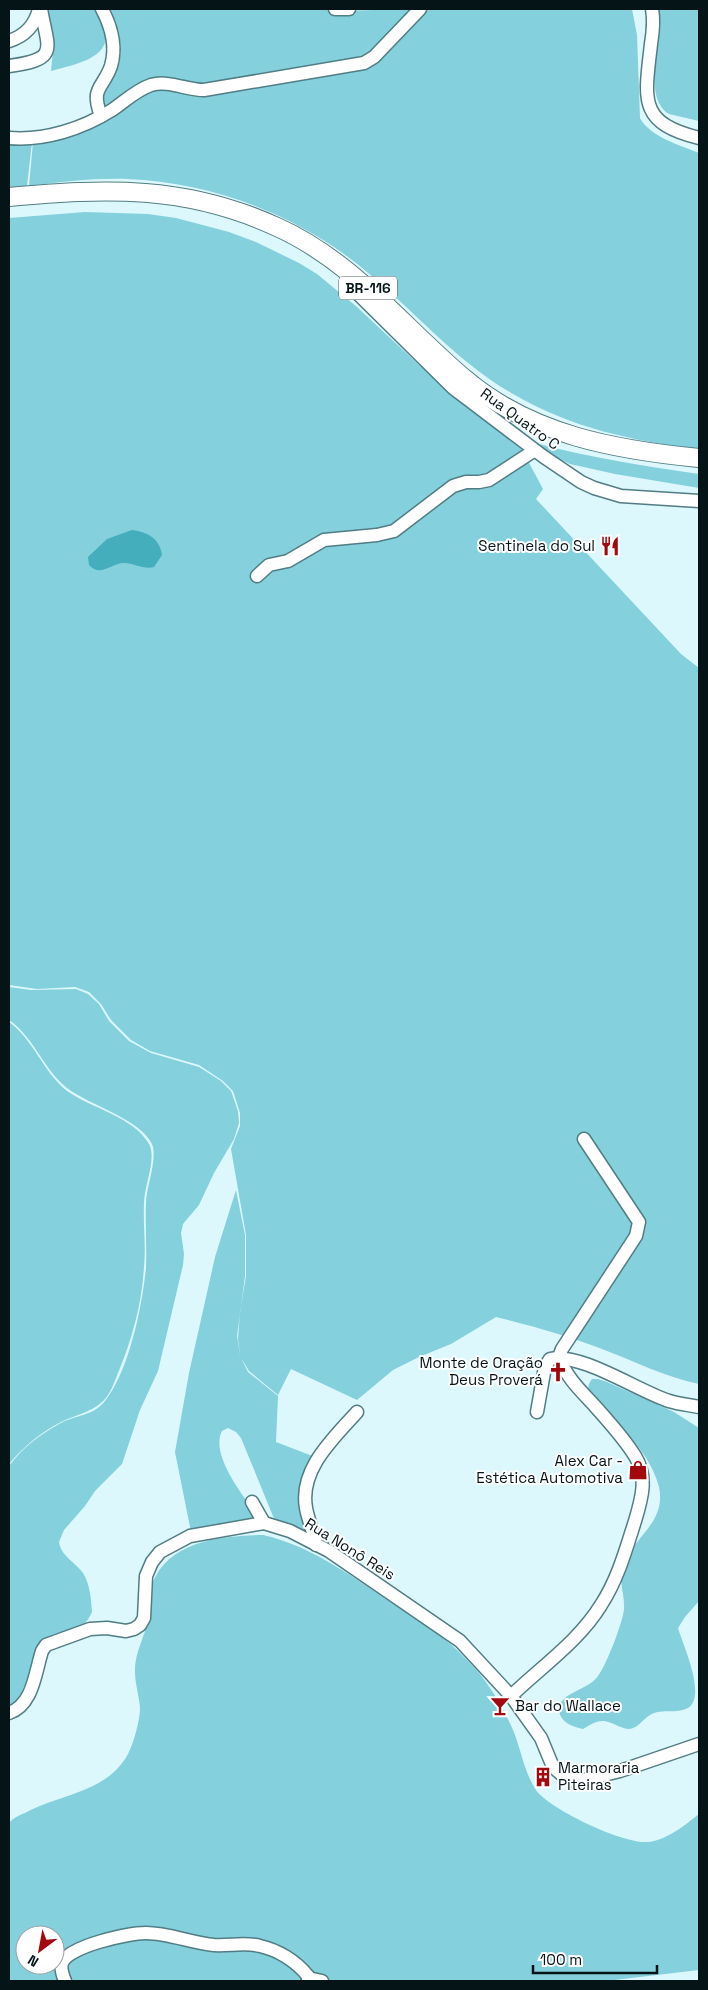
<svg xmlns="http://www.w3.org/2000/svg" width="708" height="1990" font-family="'Space Grotesk',sans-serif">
	<rect width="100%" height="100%" fill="#dcf8fc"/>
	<!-- green -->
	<g fill="#84d0dc" fill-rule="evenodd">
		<path d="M45,9H98C100,16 105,24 106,31C110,60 71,65 51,71L53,51Z"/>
		<path d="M105,9H327L334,11L415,9L378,46L363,58L205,86L168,80L102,113L99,96L111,75Z"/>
		<path d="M426,9H632L637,35L640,118C650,137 680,145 699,153V450C632,440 573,429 513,394C460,364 420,317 374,278C306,218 218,183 127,179C94,178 61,182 29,186L33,142L153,88H235L364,70L378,61Z"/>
		<path d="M656,9H699V121L669,114C640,96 666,38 656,9Z"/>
		<path d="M9,142H32L27,186L9,187Z"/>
		<path d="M85,212L148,214L176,218L229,232L256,242L299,263L317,274L357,307L418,364L520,446L543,489L536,499L681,654L699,668V1384C665,1377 634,1361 602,1349C568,1336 532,1326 496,1317L451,1344L419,1357L393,1370L357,1400L291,1369L278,1395L249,1371L241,1358L248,1372L278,1396L276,1442L315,1457L308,1471L312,1539L275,1521L241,1438L236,1432L228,1428L222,1431C209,1456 247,1500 261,1521L191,1532L175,1452L189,1373L215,1257L236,1190L245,1235V1276L237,1336L240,1355L238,1338L240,1312L246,1276V1235L231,1149L240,1126V1113L233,1091L223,1081L199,1065L150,1051L131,1040L111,1020L101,1004L89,992L75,987L37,989L9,985V218Z"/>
		<path d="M539,444C592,458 645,466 699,474V488L615,474L570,464L553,456Z"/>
		<path d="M9,987L31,990L76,989L88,994L99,1004L109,1021L129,1041L151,1053L199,1067L221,1081L231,1091L238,1111L239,1123L234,1139L214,1173L199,1205L183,1224L181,1233L184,1254L183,1265L158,1371L140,1410L122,1464L95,1491L85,1506L64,1530L59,1542C61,1556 75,1562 83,1573C90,1584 91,1599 92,1612C90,1616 87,1622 83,1625C70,1633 50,1630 41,1644C28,1662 29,1694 9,1706V1466C22,1448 42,1433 61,1423C76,1415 93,1416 105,1401C129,1371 142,1307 146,1268C147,1247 145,1225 146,1204C146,1187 158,1159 152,1144C140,1119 89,1105 67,1088C43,1069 34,1037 9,1020Z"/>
		<path d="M9,1022C34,1040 43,1072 67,1091C91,1108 134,1117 149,1144C157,1158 144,1186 144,1203C143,1224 146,1246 144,1267C142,1303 132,1340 118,1373C114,1383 110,1395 102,1402C90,1413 75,1415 61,1422C41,1432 23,1447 9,1464Z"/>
		<path d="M592,1379H598L607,1382L674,1412L699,1428V1601L685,1617L678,1628C683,1645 707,1696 688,1708C678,1713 668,1710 658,1712C645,1714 639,1729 629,1729C625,1729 622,1727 618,1726C602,1718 598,1720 583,1729C573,1727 559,1722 559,1709C559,1693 590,1689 598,1676C606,1666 623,1622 624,1609C625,1596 619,1583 622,1571C629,1538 667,1525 659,1487C650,1451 618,1425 593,1399C588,1392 586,1387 592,1379Z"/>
		<path d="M263,1535C313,1546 357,1580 399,1608C421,1623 447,1638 465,1658C486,1678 501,1703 513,1730C521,1749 524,1772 536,1790C549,1809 623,1844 647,1842C666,1841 685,1825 699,1814V1970L606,1981H9V1823C13,1818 19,1815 25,1813C59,1794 107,1793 128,1754C134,1742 139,1723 140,1710C140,1698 135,1685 135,1672C134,1655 144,1638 148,1621C151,1609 148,1595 152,1584C169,1540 222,1536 263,1535ZM25,1935H55V1965H25Z"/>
	</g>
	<!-- water -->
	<path fill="#44aebd" d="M132,530C148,532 160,539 162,555L154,567C143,570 133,562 122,563C109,565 100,577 89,565L88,557L107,539Z"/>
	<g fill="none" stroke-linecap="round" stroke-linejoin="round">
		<defs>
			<g id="minor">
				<path d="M335,9H349"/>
				<path d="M652,9C654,20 653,32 651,44C645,98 637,123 699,138"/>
				<path d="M9,41C25,36 35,25 39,9"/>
				<path d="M9,66C60,59 48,50 41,9"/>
				<path d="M101,116C90,87 103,89 111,66C117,46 111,26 102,9"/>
				<path d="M9,138C44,141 82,129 112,110C124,102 136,90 151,85C169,80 186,90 204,90L364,63L374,57L420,9"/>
				<path d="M357,293L453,388L544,457L581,482L594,488L621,496L699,501"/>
				<path d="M257,576L269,565L288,561L324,540L377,535L394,531L453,486L466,482H479L489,480L532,452"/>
				<path d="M537,1412L545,1367L550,1359C580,1352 638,1391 669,1401C679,1404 689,1405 699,1407"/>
				<path d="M252,1502L264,1523"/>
				<path d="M316,1545C314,1532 308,1520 306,1508C299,1469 334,1438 357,1412"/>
				<path d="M511,1696C541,1667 579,1641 601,1605C618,1579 626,1549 635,1521C642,1498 648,1477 635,1456C624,1438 608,1421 594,1405C580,1390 566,1377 559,1357L562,1349L636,1236L639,1222L584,1139"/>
				<path d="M9,1713C33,1705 35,1673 42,1651L46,1645L90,1629L107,1628L126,1631L134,1629L140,1625L144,1618L146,1576L152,1562L160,1552L190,1536L264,1523L290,1531L329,1551L460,1641L511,1696L541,1738L553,1767L567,1779L579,1781L620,1771L699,1744"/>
				<path d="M308,1978L322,1981"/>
				<path d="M65,1981C63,1976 60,1969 62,1963C68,1946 129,1933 146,1933C168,1933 192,1943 214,1945C229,1946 246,1942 260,1946C278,1950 296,1961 308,1976V1981"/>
			</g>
			<path id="highway" d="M9,197C106,188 186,185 277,227C353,261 403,327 465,379C531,435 616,450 699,458"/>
		</defs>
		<!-- minor casing -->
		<use href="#minor" stroke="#517d84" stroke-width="15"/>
		<!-- highway casing -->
		<use href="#highway" stroke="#517d84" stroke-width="20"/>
		<!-- minor -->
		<use href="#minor" stroke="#fff" stroke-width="12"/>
		<!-- highway -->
		<use href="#highway" stroke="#fff" stroke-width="18"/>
	</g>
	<!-- icons -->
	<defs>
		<symbol id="restaurant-bare" viewBox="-9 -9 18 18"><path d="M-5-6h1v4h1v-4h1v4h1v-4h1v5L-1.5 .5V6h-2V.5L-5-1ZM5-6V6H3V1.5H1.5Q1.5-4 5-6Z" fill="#a2080d" stroke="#fff" stroke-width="2.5" paint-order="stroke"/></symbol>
		<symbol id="church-bare" viewBox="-9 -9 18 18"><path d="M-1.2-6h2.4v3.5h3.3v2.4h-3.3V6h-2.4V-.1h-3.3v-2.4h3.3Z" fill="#a2080d" stroke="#fff" stroke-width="2.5" paint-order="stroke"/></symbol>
		<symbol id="shop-bare" viewBox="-9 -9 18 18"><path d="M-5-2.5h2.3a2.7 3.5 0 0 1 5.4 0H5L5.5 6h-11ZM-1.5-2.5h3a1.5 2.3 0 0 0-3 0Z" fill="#a2080d" stroke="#fff" stroke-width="2.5" paint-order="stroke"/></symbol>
		<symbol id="bar-bare" viewBox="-9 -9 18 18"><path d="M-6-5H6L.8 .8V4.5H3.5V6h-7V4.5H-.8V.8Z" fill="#a2080d" stroke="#fff" stroke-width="2.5" paint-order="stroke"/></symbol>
		<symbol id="building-bare" viewBox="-9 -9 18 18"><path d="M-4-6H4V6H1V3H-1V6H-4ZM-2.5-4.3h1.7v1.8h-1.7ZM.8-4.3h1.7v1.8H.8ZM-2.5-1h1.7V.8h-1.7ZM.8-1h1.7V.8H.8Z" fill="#a2080d" stroke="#fff" stroke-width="2.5" paint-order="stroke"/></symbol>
	</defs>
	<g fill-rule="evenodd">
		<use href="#restaurant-bare" x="596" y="532" width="28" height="28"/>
		<use href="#church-bare" x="544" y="1358" width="28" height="28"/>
		<use href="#shop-bare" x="624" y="1456" width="28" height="28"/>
		<use href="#bar-bare" x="486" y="1692" width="28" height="28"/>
		<use href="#building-bare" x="529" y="1763" width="28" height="28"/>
	</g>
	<g text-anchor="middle" stroke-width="4" stroke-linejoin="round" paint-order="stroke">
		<!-- shield labels -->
		<rect fill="#fff" stroke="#4f5a5d" stroke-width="1" x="339" y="276.5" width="58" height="23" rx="4"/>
		<g font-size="14" font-weight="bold" fill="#041417">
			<text x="368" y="293">BR-116</text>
		</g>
		<!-- street labels -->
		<g font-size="15" fill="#041417" stroke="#fff">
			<text transform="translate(520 419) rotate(36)" y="5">Rua Quatro C</text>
			<text transform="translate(350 1549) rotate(32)" y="5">Rua Nonô Reis</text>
		</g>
		<!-- poi labels -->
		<g font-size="15" fill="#041417" stroke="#fff" text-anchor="end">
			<text x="595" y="551">Sentinela do Sul</text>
			<text x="543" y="1368">Monte de Oração<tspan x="543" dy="17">Deus Proverá</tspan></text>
			<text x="623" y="1466">Alex Car -<tspan x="623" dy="17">Estética Automotiva</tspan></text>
			<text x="515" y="1711" text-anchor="start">Bar do Wallace</text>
			<text x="558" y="1773" text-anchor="start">Marmoraria<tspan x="558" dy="17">Piteiras</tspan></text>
		</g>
	</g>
	<!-- border -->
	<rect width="708" height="1990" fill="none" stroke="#041417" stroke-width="20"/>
	<!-- north arrow -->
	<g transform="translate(40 1950) rotate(212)"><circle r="24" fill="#ffffff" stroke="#9ba1a2"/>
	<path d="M0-4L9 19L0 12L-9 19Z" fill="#a2080d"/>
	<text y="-8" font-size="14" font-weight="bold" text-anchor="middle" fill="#041417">N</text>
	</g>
	<!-- scale -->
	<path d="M533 1965v8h124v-8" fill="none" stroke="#041417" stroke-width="2.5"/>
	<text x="540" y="1965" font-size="15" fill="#041417" stroke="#ffffff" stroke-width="4" paint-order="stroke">100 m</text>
</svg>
